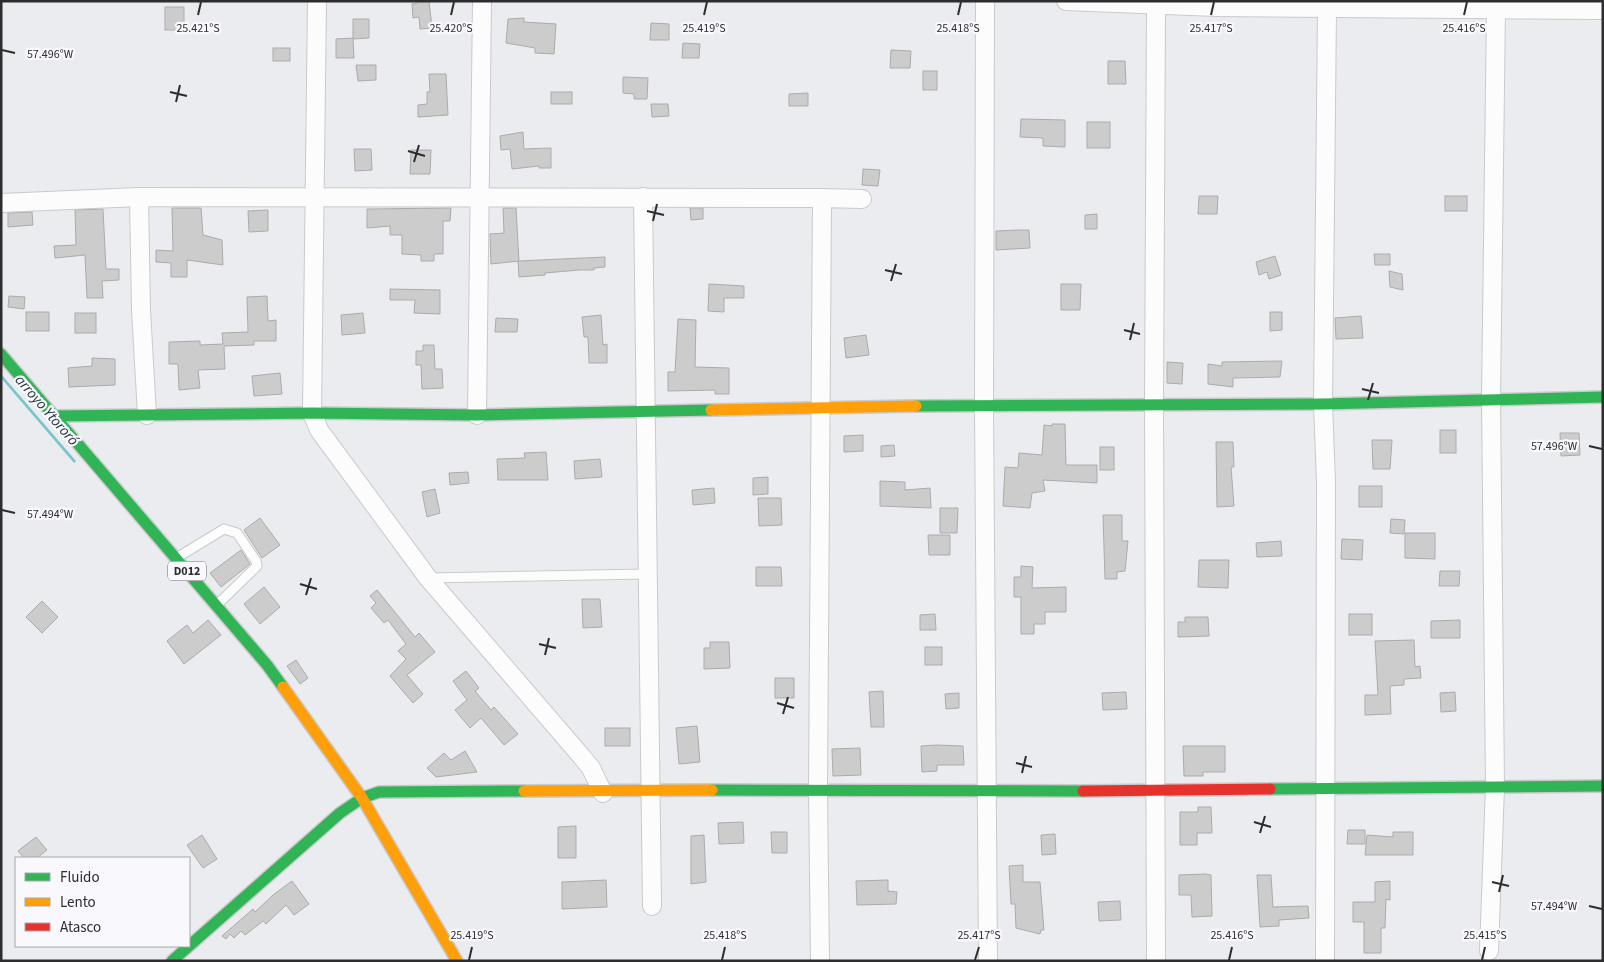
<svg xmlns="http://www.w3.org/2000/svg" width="1604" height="962" font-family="'Source Sans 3',sans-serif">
	<rect width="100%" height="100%" fill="#ebecef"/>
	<!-- water -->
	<path fill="#79c6ca" d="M1,374L76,461L74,463L1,378Z"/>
	<!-- building -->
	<g fill="#cdcccd" stroke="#acabac">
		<path d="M418,1H429L432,28L420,29L419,17L413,18L412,4L418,3Z"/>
		<rect x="165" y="7" width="19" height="23"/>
		<path d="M524,18V22L556,24L554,54L535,53V48L506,43L508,19Z"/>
		<path d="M353,19H369V38L353,39L354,58H336V39L353,38Z"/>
		<path d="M651,23L669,24V40H650Z"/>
		<path d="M683,43L700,44L699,58H682Z"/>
		<rect x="273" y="48" width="17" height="13"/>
		<path d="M891,50L911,51L910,68H890Z"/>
		<path d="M1108,61H1125L1126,84H1108Z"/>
		<path d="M356,65H376V80L358,81Z"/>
		<rect x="923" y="71" width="14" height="19"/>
		<path d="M429,74H446L448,115L418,117V105L427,104V92H430Z"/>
		<path d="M623,77L648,78L647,99H634V94L623,93Z"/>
		<rect x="551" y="92" width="21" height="12"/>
		<path d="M808,93V106H789V94Z"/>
		<path d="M651,104H668L669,116L652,117Z"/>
		<path d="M1021,119L1065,120V147L1043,146V138L1020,137Z"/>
		<rect x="1087" y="122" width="23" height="26"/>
		<path d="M523,132L524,149L551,148V168H539V166L512,169L510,149L501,150L500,136Z"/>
		<path d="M354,149H371L372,170L355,171Z"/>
		<path d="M411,150H431L430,174H410Z"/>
		<path d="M863,169L880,170L878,186L862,185Z"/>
		<path d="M1199,196H1218L1217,214H1198Z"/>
		<rect x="1445" y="196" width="22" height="15"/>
		<path d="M172,208H201L203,235L222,240L223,265L187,260V277H171V263L156,262V250L173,251Z"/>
		<path d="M451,208L450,221H443V254H434V261H421V255L402,254V235H390V226L367,228V209Z"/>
		<path d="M503,208H516L519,261L491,264L490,234L504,233Z"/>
		<path d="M690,208H703V219L691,220Z"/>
		<path d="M103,209L106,269H119V280L102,281L103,298H87L85,255L55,258L54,246L76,245L75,210Z"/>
		<path d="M268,210V231L249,232L248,211Z"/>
		<path d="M32,212L33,225L8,227V213Z"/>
		<path d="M1097,214V229H1085V215Z"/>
		<path d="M1018,230H1029L1030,248L996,250V231Z"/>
		<path d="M1374,254H1390V265H1375Z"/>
		<path d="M1275,256L1281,275L1269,279L1267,272L1259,275L1256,262Z"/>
		<path d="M605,257V267L594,268V270H579L545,273V275L519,277L518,261Z"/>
		<path d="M1389,271L1402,274L1403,290L1390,287Z"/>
		<path d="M709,284L744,286V298H724V312L708,311Z"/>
		<path d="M1061,284H1081L1080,310H1061Z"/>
		<path d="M390,289L440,290V314L414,313L415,300H390Z"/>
		<path d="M9,296L25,297L24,309L8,307Z"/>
		<path d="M267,296L268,321L276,320V341H254V345L224,346L225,369L198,370L200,388L179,390L178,364H169V342L200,341V345L223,344L222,333L248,332L247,297Z"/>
		<rect x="26" y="312" width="23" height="19"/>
		<path d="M1270,312H1282V330L1270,331Z"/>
		<rect x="75" y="313" width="21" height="20"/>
		<path d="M363,313L365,333L342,335L341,315Z"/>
		<path d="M601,315L603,345L607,344V363H589L588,337H584L582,317Z"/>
		<path d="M1361,316L1363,338L1336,339L1335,318Z"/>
		<path d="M496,318L518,319L517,332H495Z"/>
		<path d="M678,319L696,320L695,367L729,368V394H715V390L668,391V372H675Z"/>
		<path d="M866,335L869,355L846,358L844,338Z"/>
		<path d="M423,345H434L435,369H442L443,388L422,389L421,365H416V351H423Z"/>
		<path d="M92,358L115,359V385L69,387L68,368L92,366Z"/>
		<path d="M1282,361L1280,377L1233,378V387L1208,384V364L1222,366V362Z"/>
		<path d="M1167,362L1183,363L1182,384L1167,383Z"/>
		<path d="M280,373L282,394L254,396L252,376Z"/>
		<path d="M1052,424H1065L1066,465H1097V483L1043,480L1045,491L1032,493L1030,508L1003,506L1005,467L1018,468L1019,453L1042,455L1044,425L1052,426Z"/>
		<rect x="1440" y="430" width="16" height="23"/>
		<path d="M1560,433H1579L1580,455L1561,456Z"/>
		<path d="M863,435V451L844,452V436Z"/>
		<path d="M1372,440H1392L1390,469H1373Z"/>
		<path d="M1216,442H1233L1234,467H1231L1234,506L1217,507Z"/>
		<path d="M894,445L895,456L881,457V446Z"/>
		<rect x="1100" y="447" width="14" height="23"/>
		<path d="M546,452L548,480H498L497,459L525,458L524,453Z"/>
		<path d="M600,459L602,477L575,479L574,461Z"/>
		<path d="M468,472L469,483L450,485L449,473Z"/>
		<path d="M768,477V494L753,495V478Z"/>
		<path d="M880,481L905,482V490L930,488L931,508L880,506Z"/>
		<rect x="1359" y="486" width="23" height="21"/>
		<path d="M714,488L715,503L693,505L692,490Z"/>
		<path d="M435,489L440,513L427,517L422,492Z"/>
		<path d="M758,498H781L782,525L759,526Z"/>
		<path d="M940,508H958L957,533H940Z"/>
		<path d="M1103,515H1122V541H1128L1125,571L1117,572V579H1105Z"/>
		<path d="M260,518L280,545L262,558L244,530Z"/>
		<path d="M1391,519L1405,520L1404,534L1390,533Z"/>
		<path d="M1405,533H1435V559L1405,558Z"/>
		<path d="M928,535H950V555H929Z"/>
		<path d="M1342,539L1363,540L1362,560L1341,559Z"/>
		<path d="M1281,541L1282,556L1257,557L1256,543Z"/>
		<path d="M241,550L250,564L221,587L210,573Z"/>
		<path d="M1199,560H1229L1228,588L1198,587Z"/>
		<path d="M1021,566L1033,567L1032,588L1066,587V612H1045V624H1034V634H1021V597H1014V577H1021Z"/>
		<path d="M756,567H781L782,586H756Z"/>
		<path d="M1440,571H1460L1459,586H1439Z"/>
		<path d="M264,587L280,607L260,624L244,604Z"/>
		<path d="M377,590L415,637L419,633L435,652L407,675L423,694L413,703L390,676L406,659L398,651L406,644L388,620L384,623L371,608L376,603L370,596Z"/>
		<path d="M582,599H600L602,627L583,628Z"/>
		<path d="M42,601L58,617L42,633L26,617Z"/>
		<path d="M935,614L936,630H920V615Z"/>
		<rect x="1349" y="614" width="23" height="21"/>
		<path d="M1185,617H1208L1209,636L1178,637V622H1185Z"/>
		<path d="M208,620L221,635L184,664L167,641L187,625L193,633Z"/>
		<path d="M1460,620V638H1431V621Z"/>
		<path d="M1414,640L1415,667L1420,666L1421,678L1404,679V685L1390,686L1391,714L1365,715V695H1378L1375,641Z"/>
		<path d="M710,642H729L730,668L704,669V648H710Z"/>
		<rect x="925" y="647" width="17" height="18"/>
		<path d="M296,660L308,678L300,684L287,666Z"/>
		<path d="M466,671L479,688L475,691L491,710L494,707L518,734L504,745L481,718L470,728L455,710L467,700L453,681Z"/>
		<rect x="775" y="678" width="19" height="20"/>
		<path d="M883,691L884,727H871L869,692Z"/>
		<path d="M1126,692L1127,709L1103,710L1102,693Z"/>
		<path d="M1455,692L1456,711L1441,712L1440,693Z"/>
		<path d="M959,693V708L946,709L945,694Z"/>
		<path d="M697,726L700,762L679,764L676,728Z"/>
		<rect x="605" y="728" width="25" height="18"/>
		<path d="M937,745L963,746L964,765H937V771L922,772L921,746Z"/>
		<path d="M1183,746H1225V772H1203V776H1184Z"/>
		<path d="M860,748L861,775L833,776L832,749Z"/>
		<path d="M465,751L477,772L436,777L427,768L444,753L451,760Z"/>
		<path d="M1198,807H1211L1212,833H1197V845H1180V812H1198Z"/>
		<path d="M743,822L744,843L719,844L718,823Z"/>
		<path d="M576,826V858H558V827Z"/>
		<path d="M1348,830H1365V844H1347Z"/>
		<path d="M771,832H787V853H772Z"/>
		<path d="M1393,832H1413V855H1365L1367,835L1393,837Z"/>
		<path d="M1055,834L1056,854L1042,855L1041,835Z"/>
		<path d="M202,835L217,859L203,868L187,845Z"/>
		<path d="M704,835L706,882L691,884V836Z"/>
		<path d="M36,837L47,850L37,858H24L18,851Z"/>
		<path d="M1023,865V882H1040L1044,930H1041L1040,934L1016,928L1015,904H1011L1009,866Z"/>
		<path d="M1205,874L1211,875L1212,916L1192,917L1191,895H1179V875Z"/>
		<path d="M1257,875H1271L1273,907L1308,906L1309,918L1279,920V926L1260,927Z"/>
		<path d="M606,880L607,907L562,909V882Z"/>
		<path d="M888,880V891L897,892L896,904L857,905L856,881Z"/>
		<path d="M292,881L309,904L294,915L286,905L266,924L263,921L245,935L241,931L234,938L230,934L226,939L222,936L253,909L255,912L273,895Z"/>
		<path d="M1390,881V900L1386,899L1385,928H1381V953H1364V922H1353V902H1375V882Z"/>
		<path d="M1120,901L1121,920L1099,921L1098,902Z"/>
	</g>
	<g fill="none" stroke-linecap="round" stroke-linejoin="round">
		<defs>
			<g id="lane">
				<path d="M178,557L224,529L237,533L256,561L257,566L219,603"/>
				<path d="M428,578L647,574"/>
			</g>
			<g id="street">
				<path d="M317,1L312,413L319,430L428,578L582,757L591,768L603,793"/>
				<path d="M985,1L984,406L988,961"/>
				<path d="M1066,1L1216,7L1603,10"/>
				<path d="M139,197L141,310L147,415"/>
				<path d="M643,197L652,906"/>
				<path d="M1,203L139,197L822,198"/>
				<path d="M477,415L482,1"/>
				<path d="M1489,951L1495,787L1491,399L1496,8"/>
				<path d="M820,961L818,790L822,198L862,199"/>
				<path d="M1156,961L1154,405L1156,6"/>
				<path d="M1325,961L1326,482L1323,404L1327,9"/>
			</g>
			<g id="fast">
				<path d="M1,354L267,665L283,687"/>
				<path d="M916,406L1323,404L1603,397"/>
				<path d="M54,416L312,413L477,415L711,410"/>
				<path d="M1270,789L1603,786"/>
				<path d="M712,790L1083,791"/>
				<path d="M172,961L340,813L362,798L379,792L524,791"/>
			</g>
			<g id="slow">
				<path d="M711,410L916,406"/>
				<path d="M283,687L362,798L457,961"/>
				<path d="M524,791L712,790"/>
			</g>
			<path id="jam" d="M1083,791L1270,789"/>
		</defs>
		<!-- lane casing -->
		<use href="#lane" stroke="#cacacd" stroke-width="11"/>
		<!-- street casing -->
		<use href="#street" stroke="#cacacd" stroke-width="20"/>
		<!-- fast casing -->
		<use href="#fast" stroke="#cacacd" stroke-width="14"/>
		<!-- slow casing -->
		<use href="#slow" stroke="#cacacd" stroke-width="14"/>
		<!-- jam casing -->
		<use href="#jam" stroke="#cacacd" stroke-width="14"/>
		<!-- lane -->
		<use href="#lane" stroke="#fcfcfd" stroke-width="9"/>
		<!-- street -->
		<use href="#street" stroke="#fcfcfd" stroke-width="18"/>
		<!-- fast -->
		<use href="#fast" stroke="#30b455" stroke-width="11"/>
		<!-- slow -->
		<use href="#slow" stroke="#ff9f0a" stroke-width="11"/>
		<!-- jam -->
		<use href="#jam" stroke="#e5322d" stroke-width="11"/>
	</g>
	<!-- ticks -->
	<path fill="none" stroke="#2d2d2f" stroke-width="2" d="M198,15L201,2M451,15L454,2M704,15L707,2M958,15L961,2M1211,15L1214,2M1464,15L1467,2M2,50L15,53M170,92L187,96M176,102L180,85M408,151L425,156M414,162L419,145M647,211L664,215M653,221L657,204M885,270L902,274M891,281L896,264M1124,330L1140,334M1130,340L1134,323M1362,389L1379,393M1368,400L1373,383M1589,446L1602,449M2,510L15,513M300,584L317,589M306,595L311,578M539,644L556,648M545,655L549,638M777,703L794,708M783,714L788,697M1016,763L1032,767M1022,773L1026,756M1254,822L1271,827M1260,833L1265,816M1492,882L1509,886M1499,892L1503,875M1589,906L1602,909M469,960L472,947M722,960L725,947M975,960L979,947M1229,960L1232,947M1482,960L1485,947"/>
	<g text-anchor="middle" stroke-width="4.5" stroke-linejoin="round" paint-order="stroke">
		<!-- shield labels -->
		<rect fill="#f8f8fd" stroke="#6a6a6d" stroke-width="1" x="168" y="561.5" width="38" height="19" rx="4"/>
		<g font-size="12" font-weight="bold" fill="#2d2d2f">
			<text x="187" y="575">D012</text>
		</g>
		<!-- water labels -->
		<g font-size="15" font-style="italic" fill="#1c3536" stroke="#f8f8fd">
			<text transform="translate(47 410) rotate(49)" y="5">arroyo Ytororó</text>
		</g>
	</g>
	<g font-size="12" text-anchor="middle" fill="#2d2d2f" stroke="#f8f8fd" stroke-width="4.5" stroke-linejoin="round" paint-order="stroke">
		<text x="198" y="32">25.421°S</text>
		<text x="451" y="32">25.420°S</text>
		<text x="704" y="32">25.419°S</text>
		<text x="958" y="32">25.418°S</text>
		<text x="1211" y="32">25.417°S</text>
		<text x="1464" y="32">25.416°S</text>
		<text x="50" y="58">57.496°W</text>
		<text x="1554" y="450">57.496°W</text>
		<text x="50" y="518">57.494°W</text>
		<text x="1554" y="910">57.494°W</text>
		<text x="472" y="939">25.419°S</text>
		<text x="725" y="939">25.418°S</text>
		<text x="979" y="939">25.417°S</text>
		<text x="1232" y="939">25.416°S</text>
		<text x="1485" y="939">25.415°S</text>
	</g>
	<!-- border -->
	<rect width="1604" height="962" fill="none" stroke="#2d2d2f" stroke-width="5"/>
	<!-- legend -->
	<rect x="15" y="857" width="175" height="90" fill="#f8f8fd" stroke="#a7a7ab"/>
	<rect x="25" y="873" width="25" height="8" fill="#30b455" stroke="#a7a7ab"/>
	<text x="60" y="882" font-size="15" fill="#2d2d2f">Fluido</text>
	<rect x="25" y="898" width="25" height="8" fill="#ff9f0a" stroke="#a7a7ab"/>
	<text x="60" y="907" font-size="15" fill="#2d2d2f">Lento</text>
	<rect x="25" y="923" width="25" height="8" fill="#e5322d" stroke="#a7a7ab"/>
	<text x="60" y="932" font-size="15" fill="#2d2d2f">Atasco</text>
</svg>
